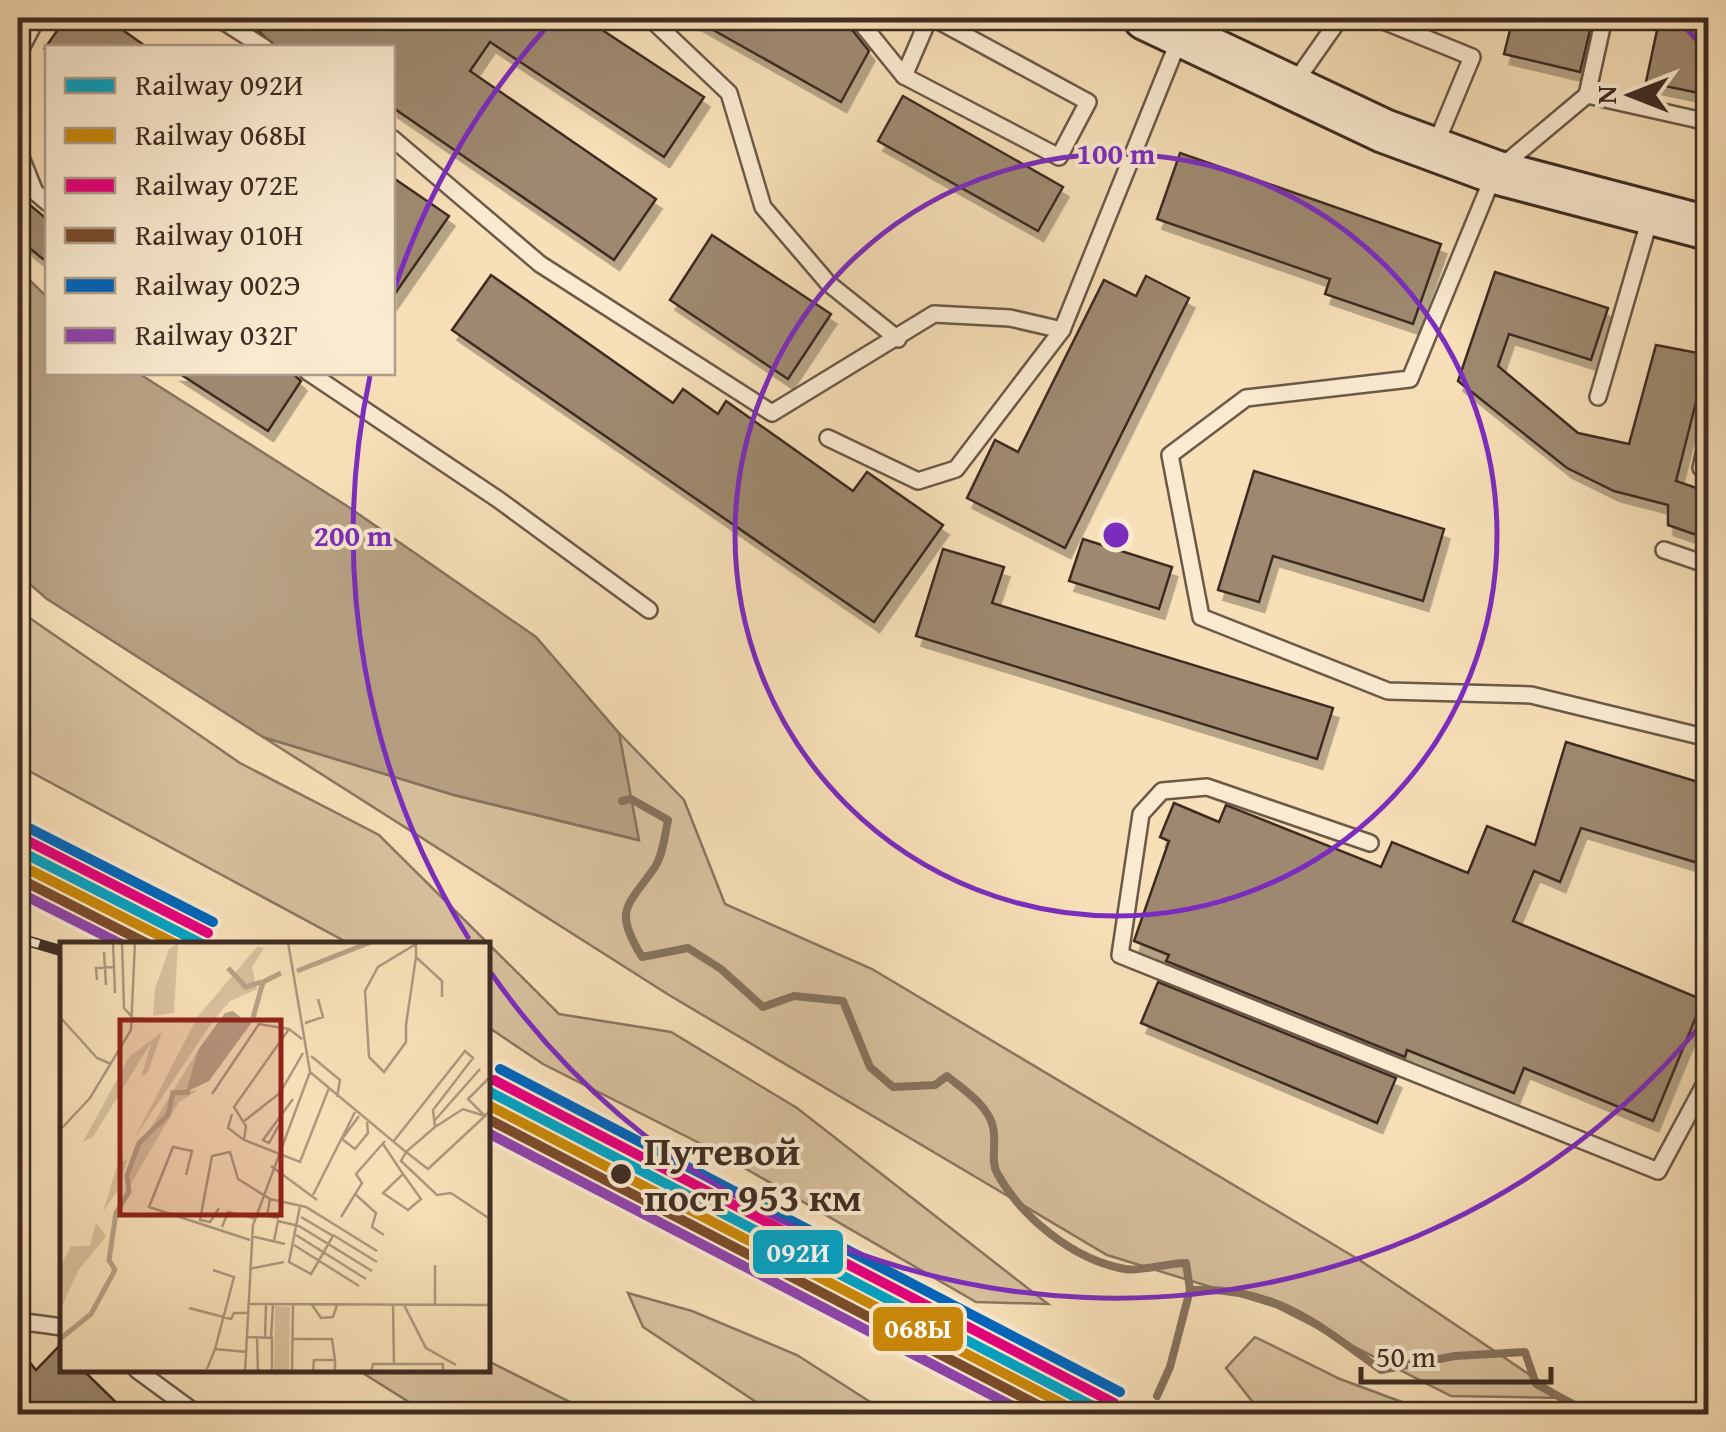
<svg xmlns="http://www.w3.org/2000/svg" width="1726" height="1432" font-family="'Gentium Book Plus',serif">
	<defs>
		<filter id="shadow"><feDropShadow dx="5.5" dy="10" stdDeviation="0" flood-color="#0004"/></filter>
	</defs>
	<rect width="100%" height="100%" fill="#f7dfb7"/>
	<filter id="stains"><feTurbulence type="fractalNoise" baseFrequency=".002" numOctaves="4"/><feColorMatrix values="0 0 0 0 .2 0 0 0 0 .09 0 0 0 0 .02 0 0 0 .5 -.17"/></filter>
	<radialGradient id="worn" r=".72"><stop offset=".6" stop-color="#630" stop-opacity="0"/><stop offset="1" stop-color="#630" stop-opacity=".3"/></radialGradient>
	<!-- green -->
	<g fill="#d8c19e" stroke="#8b7660" stroke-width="2.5">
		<path d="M18,610L240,763L379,835L559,1014L671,1032L797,1108L1048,1304L976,1302L717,1152L543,1064L488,1027V944H350L18,765Z"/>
		<path d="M619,733L684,800L725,904L872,969L1361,1261L1564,1398L1451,1396L1276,1307L1107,1255L669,995L263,737L454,795L638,840Z"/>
		<path d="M628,1293L692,1311L797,1355L889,1414H774L643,1327Z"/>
		<path d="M1255,1337L1340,1379L1434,1414H1262L1226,1368Z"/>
		<path d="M488,1361L594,1414H428L358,1370H488Z"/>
	</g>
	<!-- water -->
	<path fill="#b8a285" stroke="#87735e" stroke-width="2.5" d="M18,269L47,297L48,372L138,373L347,506L536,637L619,733L639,840L454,795L263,737L47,599L18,574Z"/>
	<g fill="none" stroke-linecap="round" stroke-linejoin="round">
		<!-- stream -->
		<g stroke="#87735e" stroke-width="8">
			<path d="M622,801L631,799L668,820C665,835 663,854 655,867C627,907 613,909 642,957L688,948L721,969L763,1007L794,996L843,1001L870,1067L893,1087L935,1085L947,1076C964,1090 988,1105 993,1127C997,1142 990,1160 997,1173C1022,1218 1074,1260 1125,1269C1138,1272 1168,1263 1186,1263L1190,1290C1273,1286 1317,1323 1381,1370L1455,1356L1525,1352L1536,1384L1591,1414"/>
			<path d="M1157,1396L1170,1367L1190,1290"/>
		</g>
	</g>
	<!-- building -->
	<g fill="#9e8970" stroke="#3e2c23" stroke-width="2.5" filter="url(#shadow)">
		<path d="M66,18H106L148,48H45Z"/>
		<path d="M266,18H584L704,97L664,157L490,42L470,71L656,199L614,260L392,107V48H276L257,30Z"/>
		<path d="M692,18H829L853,31L869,51L841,102Z"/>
		<path d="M1513,18H1593L1580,72L1504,54Z"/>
		<path d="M1659,21L1708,31V95L1646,82Z"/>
		<path d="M903,96L1063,187L1038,231L878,141Z"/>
		<path d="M1180,153L1441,244L1413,324L1325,294L1330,279L1157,219Z"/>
		<path d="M392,177L449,216L392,298Z"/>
		<path d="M18,195L48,220V263L18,239Z"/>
		<path d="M712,235L831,314L788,379L670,300Z"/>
		<path d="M1495,272L1608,308L1591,360L1509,334L1498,366L1578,433L1629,444L1656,345L1708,355L1676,481L1708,492V539L1668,525V505L1614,491L1567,468L1458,381Z"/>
		<path d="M491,275L673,403L683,389L718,414L726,401L853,491L867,472L943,525L874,622L452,330Z"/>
		<path d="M1146,276L1189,298L1065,548L967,498L995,440L1018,452L1104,280L1136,296Z"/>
		<path d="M177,372H291L301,381L268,431Z"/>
		<path d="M1254,471L1444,529L1423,601L1273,556L1259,602L1218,590Z"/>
		<path d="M1083,539L1172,567L1159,609L1069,581Z"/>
		<path d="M943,549L1004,567L992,603L1333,708L1317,759L916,636Z"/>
		<path d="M1566,742L1708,785V866L1581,828L1560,882L1534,871L1513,921L1703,1000L1653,1121L1524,1068L1514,1093L1407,1050L1405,1057L1166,961L1169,955L1134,941L1169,841L1160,837L1174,803L1219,822L1226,805L1381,867L1392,842L1468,873L1487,826L1535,845Z"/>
		<path d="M1158,982L1396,1078L1377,1123L1141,1023Z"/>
		<path d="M62,1343V1370H83L128,1414H18V1348L36,1370Z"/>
	</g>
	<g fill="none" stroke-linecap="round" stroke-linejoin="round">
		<defs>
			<g id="lane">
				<path d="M218,18L265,48"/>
				<path d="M650,18L729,93L763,207L828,283L898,339"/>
				<path d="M857,18L904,76L1059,157L1088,102L933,18"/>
				<path d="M1376,18L1472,57L1435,146"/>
				<path d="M18,54L37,18"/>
				<path d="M904,76L929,18"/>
				<path d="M1293,85L1340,18"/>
				<path d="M1587,95L1604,18"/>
				<path d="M1708,122L1587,95L1495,172L1410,379L1246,398L1170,455L1201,617L1388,691L1531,695L1708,738"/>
				<path d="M392,138L540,264L772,413L934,314L1010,318L1062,330"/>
				<path d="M18,150L35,192L48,203"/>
				<path d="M308,372L499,500L649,610"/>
				<path d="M1598,397L1651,215"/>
				<path d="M1708,437L1701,468L1708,471"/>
				<path d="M828,438L918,481L956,469L1062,330L1181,35"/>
				<path d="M1664,550L1708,565"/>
				<path d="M1370,843L1207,787L1162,791L1141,814L1120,955L1658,1171L1708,1078"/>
				<path d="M18,1321L62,1327"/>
				<path d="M137,1370L197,1414"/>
			</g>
			<path id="secondary" d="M1145,18L1384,131L1495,172L1708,228"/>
		</defs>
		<!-- lane casing -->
		<use href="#lane" stroke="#6c5948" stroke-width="20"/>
		<!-- secondary casing -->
		<use href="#secondary" stroke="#3e2c23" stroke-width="48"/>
		<!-- lane -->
		<use href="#lane" stroke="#faead0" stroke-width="15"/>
		<!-- secondary -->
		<use href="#secondary" stroke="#faead0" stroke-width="42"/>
		<defs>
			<g id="rail">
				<path d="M18,938L62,951"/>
				<path d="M488,1116L585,1159"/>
			</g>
		</defs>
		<!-- rail casing -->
		<use href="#rail" stroke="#3e2c23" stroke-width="11"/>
		<!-- rail -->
		<use href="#rail" stroke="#faead0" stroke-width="8" stroke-dasharray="22" stroke-linecap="butt"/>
		<defs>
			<g id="rail-1">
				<path d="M18,850L202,944"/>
				<path d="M488,1091L1108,1414"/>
			</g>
			<g id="rail-2">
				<path d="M18,864L176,944"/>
				<path d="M488,1105L1082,1414"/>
			</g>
			<g id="rail-3">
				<path d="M24,839L208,933"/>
				<path d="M494,1080L1114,1403"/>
			</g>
			<g id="rail-4">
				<path d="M18,878L148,944"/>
				<path d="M488,1119L1055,1414"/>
			</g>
			<g id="rail-5">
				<path d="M29,828L213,922"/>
				<path d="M500,1069L1120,1392"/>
			</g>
			<g id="rail-6">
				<path d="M18,892L121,944"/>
				<path d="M488,1133L1028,1414"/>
			</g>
		</defs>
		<!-- rail-1 casing -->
		<use href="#rail-1" stroke="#faead0" stroke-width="18"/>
		<!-- rail-2 casing -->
		<use href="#rail-2" stroke="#faead0" stroke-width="18"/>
		<!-- rail-3 casing -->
		<use href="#rail-3" stroke="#faead0" stroke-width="18"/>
		<!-- rail-4 casing -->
		<use href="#rail-4" stroke="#faead0" stroke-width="18"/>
		<!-- rail-5 casing -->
		<use href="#rail-5" stroke="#faead0" stroke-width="18"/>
		<!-- rail-6 casing -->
		<use href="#rail-6" stroke="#faead0" stroke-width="18"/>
		<!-- rail-1 -->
		<use href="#rail-1" stroke="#03a3c5" stroke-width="10"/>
		<!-- rail-2 -->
		<use href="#rail-2" stroke="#c98809" stroke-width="10"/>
		<!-- rail-3 -->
		<use href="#rail-3" stroke="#e5007d" stroke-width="10"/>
		<!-- rail-4 -->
		<use href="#rail-4" stroke="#7a4b2a" stroke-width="10"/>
		<!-- rail-5 -->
		<use href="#rail-5" stroke="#0065bd" stroke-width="10"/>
		<!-- rail-6 -->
		<use href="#rail-6" stroke="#8e44ad" stroke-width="10"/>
	</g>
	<!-- distance rings -->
	<g fill="none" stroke="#7b2cbf" stroke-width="5">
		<circle cx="1116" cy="535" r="381"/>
		<path d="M1705 1020A763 763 0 0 1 491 973M469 939A763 763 0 0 1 370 376M395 287A763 763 0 0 1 553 20M1679 20A763 763 0 0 1 1705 50"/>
	</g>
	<!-- markers -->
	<circle fill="#3e2c23" stroke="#faead0" stroke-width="4" cx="621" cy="1174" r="12"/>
	<g text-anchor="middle" stroke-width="8" stroke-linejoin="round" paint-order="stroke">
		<!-- stop labels -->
		<g font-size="40" font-weight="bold" fill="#3e2c23" stroke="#faead0" text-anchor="start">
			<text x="644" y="1165">Путевой<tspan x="644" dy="46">пост 953 км</tspan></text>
		</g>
	</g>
	<!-- overview -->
	<g transform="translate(60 942)">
		<rect width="430" height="430" fill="#f7dfb7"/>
		<path d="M118,1L114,71L93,74L95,47L109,7ZM198,4L204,6L192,25L197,47L170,59L153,79L74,197L138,74ZM102,90L88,130L81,135L92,99L33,195L23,200L69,115ZM138,108L127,150L138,148L119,160L63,255L80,203ZM67,217L59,246L43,270L57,224ZM36,281L46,294L18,329L0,368V325L11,304H30ZM215,364L230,365L229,430H214Z" fill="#d8c19e"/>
		<path d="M173,69L185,79L195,76L149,139L126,150L138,108L165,71Z" fill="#b8a285"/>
		<path fill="none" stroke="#b8a285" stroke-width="5" d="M168,26L186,45L201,40M237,29L311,0M193,76L203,40L221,31M0,397L31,372L55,328L49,318L56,271L69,250L67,234L79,201L108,173L113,151L130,150"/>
		<path fill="none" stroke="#ad977c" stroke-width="2.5" d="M53,0L55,51M62,0L64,66L73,76L86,77M356,0V15L346,83V100L324,130L309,115L305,49L318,25L356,2M44,10L46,43M356,15L382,39V55M37,38L36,26L55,25M0,75L37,116L51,122M245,81L263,75L258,57M251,114L280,138L277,155M250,130L346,210L341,219L377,253L391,251L430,277M152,152L199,82L229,87M172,172L168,186L184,198L240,220L269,146M299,174L282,197L295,207L308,191L307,180M375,178L420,127M183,180L220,151L243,111M219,183L209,201L203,198L233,157M375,185L403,167L425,174L430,168M0,188L30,156L71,88L75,0M184,198L186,184L174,165L229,87L242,97M333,200L405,109L413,116L373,168L375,185L346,210L368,227L425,174L408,157L430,135M323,202L343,232L323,251L348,268L361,257L343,232M211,224L257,258M126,233L132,209L113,205L89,265L190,298M295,252L316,271L312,285L324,293M253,253L295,170M210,257L246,265L317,309M240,264L229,320L251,332L273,294L241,275M159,266L150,280L140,278L152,214L170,210L178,237L210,257L207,274L218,276L221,265M281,275L302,241L296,232L325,199M162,285L168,270L194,276M236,293L306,337M273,293L317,320M191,294L225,302M214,299L218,279L239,284L312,329M234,303L299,344M375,323V363M189,327L224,320M153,328L174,335L155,407M190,362L430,363M252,363L261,376L273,375L277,363M333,363L334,422M344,363L366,406L396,423M129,366L171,377L174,371H189M188,395L212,396V430M197,396L198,430M205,396L206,362M211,396L213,362M233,397H272L275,418M147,427L155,407L187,410M185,430L193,283L250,130L228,0M232,430L233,362M253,430L254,418H275V430M311,430L313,422H383V430"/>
		<path fill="#8f2418" fill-opacity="0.15" stroke="#8f2418" stroke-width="5" d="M60,78H221V273H60Z"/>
		<rect width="430" height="430" fill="none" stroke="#3e2c23" stroke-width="5"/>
	</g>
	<circle cx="1116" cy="535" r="15" fill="#7b2cbf" stroke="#faead0" stroke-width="5"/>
	<g font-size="30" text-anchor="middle" font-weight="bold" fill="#7b2cbf" stroke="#faead0" stroke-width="8" stroke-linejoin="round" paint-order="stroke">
		<text x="1116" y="164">100 m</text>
		<text x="353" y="546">200 m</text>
	</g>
	<g stroke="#faead0" stroke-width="4">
		<rect x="751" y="1228" width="94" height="48" rx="10" fill="#03a3c5"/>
		<rect x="871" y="1305" width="94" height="48" rx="10" fill="#c98809"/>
	</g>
	<g font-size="28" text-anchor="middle" font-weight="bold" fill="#fff">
		<text x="798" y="1262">092И</text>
		<text x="918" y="1338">068Ы</text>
	</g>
	<!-- margin -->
	<rect width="1726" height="1432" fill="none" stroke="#f7dfb7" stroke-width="60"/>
	<rect x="20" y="20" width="1686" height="1392" fill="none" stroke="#3e2c23" stroke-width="5"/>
	<rect x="30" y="30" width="1666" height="1372" fill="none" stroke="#3e2c23" stroke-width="2.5"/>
	<!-- legend -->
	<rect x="45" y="45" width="350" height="330" fill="#faead0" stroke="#af9e8b" stroke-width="2.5"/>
	<rect x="65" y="78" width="50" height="15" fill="#03a3c5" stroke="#af9e8b" stroke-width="2.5"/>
	<text x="135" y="95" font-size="30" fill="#3e2c23">Railway 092И</text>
	<rect x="65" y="128" width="50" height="15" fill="#c98809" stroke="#af9e8b" stroke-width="2.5"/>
	<text x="135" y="145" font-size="30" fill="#3e2c23">Railway 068Ы</text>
	<rect x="65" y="178" width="50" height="15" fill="#e5007d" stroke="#af9e8b" stroke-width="2.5"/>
	<text x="135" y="195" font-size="30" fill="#3e2c23">Railway 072Е</text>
	<rect x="65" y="228" width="50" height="15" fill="#7a4b2a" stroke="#af9e8b" stroke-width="2.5"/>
	<text x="135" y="245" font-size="30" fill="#3e2c23">Railway 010Н</text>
	<rect x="65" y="278" width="50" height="15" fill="#0065bd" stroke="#af9e8b" stroke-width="2.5"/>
	<text x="135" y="295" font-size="30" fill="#3e2c23">Railway 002Э</text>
	<rect x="65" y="328" width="50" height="15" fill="#8e44ad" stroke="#af9e8b" stroke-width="2.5"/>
	<text x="135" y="345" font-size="30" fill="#3e2c23">Railway 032Г</text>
	<!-- north arrow -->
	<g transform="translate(1631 95) rotate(270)" stroke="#faead0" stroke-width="8" paint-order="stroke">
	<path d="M0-8L18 38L0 25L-18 38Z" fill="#3e2c23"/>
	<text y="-15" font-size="28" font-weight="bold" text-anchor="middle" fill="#3e2c23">N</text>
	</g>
	<!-- scale -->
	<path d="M1361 1367v15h190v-15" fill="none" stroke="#3e2c23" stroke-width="5"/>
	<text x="1376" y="1367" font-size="30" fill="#3e2c23" stroke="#faead0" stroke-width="8" paint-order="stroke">50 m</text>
	<rect width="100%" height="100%" filter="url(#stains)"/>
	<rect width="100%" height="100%" fill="url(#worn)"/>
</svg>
